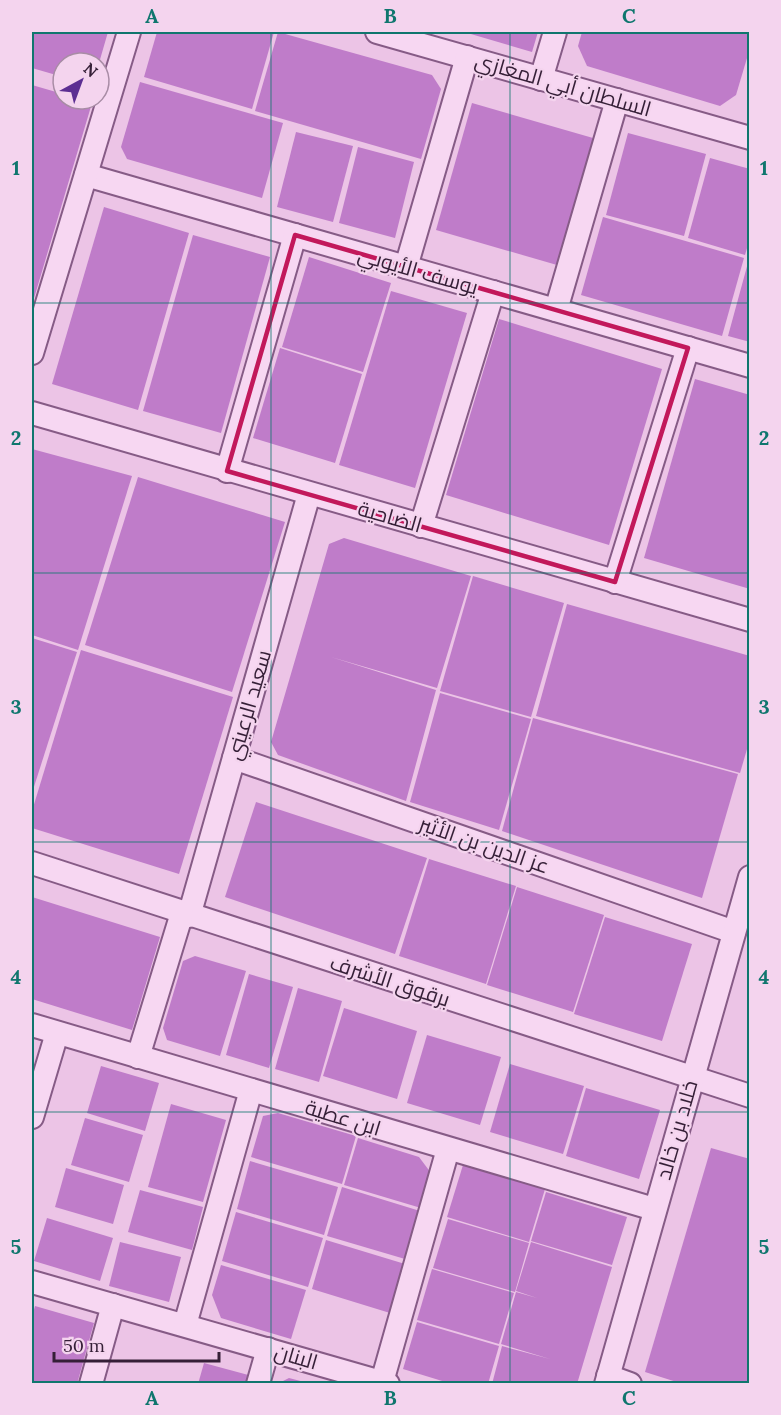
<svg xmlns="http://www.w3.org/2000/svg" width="781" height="1415" font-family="Lora,Cairo,serif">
	<rect width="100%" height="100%" fill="#ecc4e6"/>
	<!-- building -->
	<g fill="#bf7cc9">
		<path d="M32,32H108L99,63H63V77L32,68Z"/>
		<path d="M157,32H274L252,109L144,77Z"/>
		<path d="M278,32L432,75L441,89L421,159L255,111Z"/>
		<path d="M464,32H538L532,52Z"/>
		<path d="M582,32H750V48L736,95L720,106L587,66L578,46Z"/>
		<path d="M140,82L283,123L262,198L127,159L121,147Z"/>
		<path d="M32,85L63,94V99H78L92,103L32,305Z"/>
		<path d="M472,103L593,138L557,265L436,230Z"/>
		<path d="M296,132L353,146L333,222L277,207Z"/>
		<path d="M628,133L706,154L684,236L606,215Z"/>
		<path d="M358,147L414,162L395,238L339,223Z"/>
		<path d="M710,158L750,169V238L745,255L688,238Z"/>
		<path d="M104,207L189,233L138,410L52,384Z"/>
		<path d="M603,217L744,258L722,336L581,295Z"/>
		<path d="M193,235L270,257L221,433L143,411Z"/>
		<path d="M309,257L391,283L363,372L282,347Z"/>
		<path d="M749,259H750V342L728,336Z"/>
		<path d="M391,291L467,313L415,488L339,465Z"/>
		<path d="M499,319L662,369L609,545L446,495Z"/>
		<path d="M280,348L362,374L335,463L253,438Z"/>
		<path d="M695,379L750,395V589L644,558Z"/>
		<path d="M32,449L132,476L78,650L32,635Z"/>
		<path d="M138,477L285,522L232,692L85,645Z"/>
		<path d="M344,538L471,576L437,688L331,657L436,690L406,801L278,755L271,742L329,544Z"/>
		<path d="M473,576L564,603L531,717L440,691Z"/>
		<path d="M567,604L750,656V739L740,773L536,716Z"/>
		<path d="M32,638L77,652L32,793Z"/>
		<path d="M81,650L233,697L179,874L32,828V811Z"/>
		<path d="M440,693L531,719L499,830L410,802Z"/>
		<path d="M533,718L738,774L702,898L502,831Z"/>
		<path d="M256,802L427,858L395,954L225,897Z"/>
		<path d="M429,859L516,886L486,984L399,956Z"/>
		<path d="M517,887L604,915L573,1012L487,985Z"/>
		<path d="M32,897L160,937L132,1030L32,999Z"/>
		<path d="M605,917L692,944L662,1041L574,1014Z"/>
		<path d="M195,956L246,971L220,1056L167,1040L163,1028L183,961Z"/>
		<path d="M249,974L293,987L269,1068L226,1055Z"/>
		<path d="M298,988L342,1001L319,1082L275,1069Z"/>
		<path d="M344,1008L417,1031L397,1099L323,1076Z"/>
		<path d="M427,1035L501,1057L480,1125L407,1103Z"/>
		<path d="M510,1064L584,1086L563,1154L490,1132Z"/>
		<path d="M101,1066L159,1083L145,1131L87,1113Z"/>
		<path d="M586,1088L660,1110L639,1179L566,1156Z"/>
		<path d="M171,1104L226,1120L203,1202L148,1187Z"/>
		<path d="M278,1113L356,1136L342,1184L251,1157L263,1116Z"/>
		<path d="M85,1118L143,1135L129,1182L71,1165Z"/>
		<path d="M358,1138L419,1157L431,1173L421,1208L344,1185Z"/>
		<path d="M711,1148L750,1159V1384H683L645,1372Z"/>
		<path d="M250,1161L338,1187L324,1235L237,1209Z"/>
		<path d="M463,1165L545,1189L529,1242L447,1217Z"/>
		<path d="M66,1168L124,1185L113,1224L55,1207Z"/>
		<path d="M342,1187L420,1211L405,1259L327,1236Z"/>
		<path d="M140,1190L203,1207L192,1250L128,1232Z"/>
		<path d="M546,1192L627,1217L612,1265L531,1241Z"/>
		<path d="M236,1212L323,1238L308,1287L222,1261Z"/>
		<path d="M47,1218L113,1238L100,1281L34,1261Z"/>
		<path d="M448,1219L529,1243L515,1292L433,1268Z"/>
		<path d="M326,1240L405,1264L390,1313L312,1289Z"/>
		<path d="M120,1242L181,1257L169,1302L109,1286Z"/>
		<path d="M531,1242L612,1267L577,1384H492L502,1346L550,1359L501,1344L516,1292L537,1298L516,1291Z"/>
		<path d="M221,1265L306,1290L291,1339L221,1318L212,1295Z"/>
		<path d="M432,1269L514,1293L499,1344L417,1320Z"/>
		<path d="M35,1306L94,1323L77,1384L32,1382V1317Z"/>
		<path d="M417,1322L499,1346L488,1384H452L403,1369Z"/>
		<path d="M204,1363L252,1376L250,1384H198Z"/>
		<path d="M289,1378L308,1383V1384H277Z"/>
	</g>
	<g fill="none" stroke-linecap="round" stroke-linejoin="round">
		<defs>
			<g id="minor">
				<path d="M377,32L750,138"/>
				<path d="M541,79L555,32"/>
				<path d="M86,175L750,366"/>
				<path d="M406,267L467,57"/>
				<path d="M556,310L617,100"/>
				<path d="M32,353L129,32"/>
				<path d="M32,413L750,620"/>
				<path d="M227,471L295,235"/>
				<path d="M421,526L493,292"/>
				<path d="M615,582L688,348"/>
				<path d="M234,758L734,932"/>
				<path d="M32,863L750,1096"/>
				<path d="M189,916L309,494"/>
				<path d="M32,1025L654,1209"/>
				<path d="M138,1057L182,913"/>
				<path d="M32,1117L57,1033"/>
				<path d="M32,1282L388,1384"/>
				<path d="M185,1325L251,1090"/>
				<path d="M608,1376L630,1384"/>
				<path d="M382,1382L448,1149"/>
				<path d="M91,1384L113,1305"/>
				<path d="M258,1384L268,1349"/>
				<path d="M606,1384L750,877"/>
			</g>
		</defs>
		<!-- minor casing -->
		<use href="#minor" stroke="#865b86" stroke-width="26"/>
		<!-- minor -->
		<use href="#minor" stroke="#f7d7f2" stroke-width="22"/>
	</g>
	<!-- marked area -->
	<path fill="none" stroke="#c2185b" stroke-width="4.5" stroke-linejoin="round" d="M295,235L688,348L615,582L227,471Z"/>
	<!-- grid -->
	<path fill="none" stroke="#0f766e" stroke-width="1.5" stroke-opacity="0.55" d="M271,32V1384M510,32V1384M32,303H750M32,573H750M32,842H750M32,1112H750"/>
	<g text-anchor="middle" stroke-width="4.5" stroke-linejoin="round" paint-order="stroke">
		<!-- street labels -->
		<g font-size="21" fill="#351f37" stroke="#f4d4ee">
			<text transform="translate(563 85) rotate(16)" y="7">السلطان أبي المغازي</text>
			<text transform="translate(418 271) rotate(16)" y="7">يوسف الأيوبي</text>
			<text transform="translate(390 517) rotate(16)" y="7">الضاحية</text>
			<text transform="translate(249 705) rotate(-74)" y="7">سعيد الرعيني</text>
			<text transform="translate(484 845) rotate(19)" y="7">عز الدين بن الأثير</text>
			<text transform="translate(390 981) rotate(18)" y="7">برقوق الأشرف</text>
			<text transform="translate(343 1118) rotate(17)" y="7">ابن عطية</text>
			<text transform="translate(677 1130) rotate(-74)" y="7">خلاد بن خالد</text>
			<text transform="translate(296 1357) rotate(16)" y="7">البنان</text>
		</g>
	</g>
	<!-- border -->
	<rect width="781" height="1415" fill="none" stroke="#f4d4ee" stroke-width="66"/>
	<!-- north arrow -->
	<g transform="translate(81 81) rotate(41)"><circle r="28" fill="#f4d4ee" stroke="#a88ca5" stroke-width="1.5"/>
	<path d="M0-4.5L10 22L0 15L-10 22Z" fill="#5c2e92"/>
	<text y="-9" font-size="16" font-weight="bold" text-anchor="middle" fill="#351f37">N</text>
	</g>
	<!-- scale -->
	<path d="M54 1352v9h165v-9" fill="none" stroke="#351f37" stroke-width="3"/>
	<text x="63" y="1352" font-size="18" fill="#351f37" stroke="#f4d4ee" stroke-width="4.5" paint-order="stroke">50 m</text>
	<rect x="33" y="33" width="715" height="1349" fill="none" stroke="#0f766e" stroke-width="2"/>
	<g font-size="20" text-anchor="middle" font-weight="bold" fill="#0f766e">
		<text x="152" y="23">A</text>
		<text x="390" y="23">B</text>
		<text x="629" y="23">C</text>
		<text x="16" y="175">1</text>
		<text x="764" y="175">1</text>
		<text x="16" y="445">2</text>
		<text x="764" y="445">2</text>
		<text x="16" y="714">3</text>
		<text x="764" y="714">3</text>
		<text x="16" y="984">4</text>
		<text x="764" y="984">4</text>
		<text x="16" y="1254">5</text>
		<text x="764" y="1254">5</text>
		<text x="152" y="1405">A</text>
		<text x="390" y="1405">B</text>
		<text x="629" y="1405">C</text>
	</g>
</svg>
